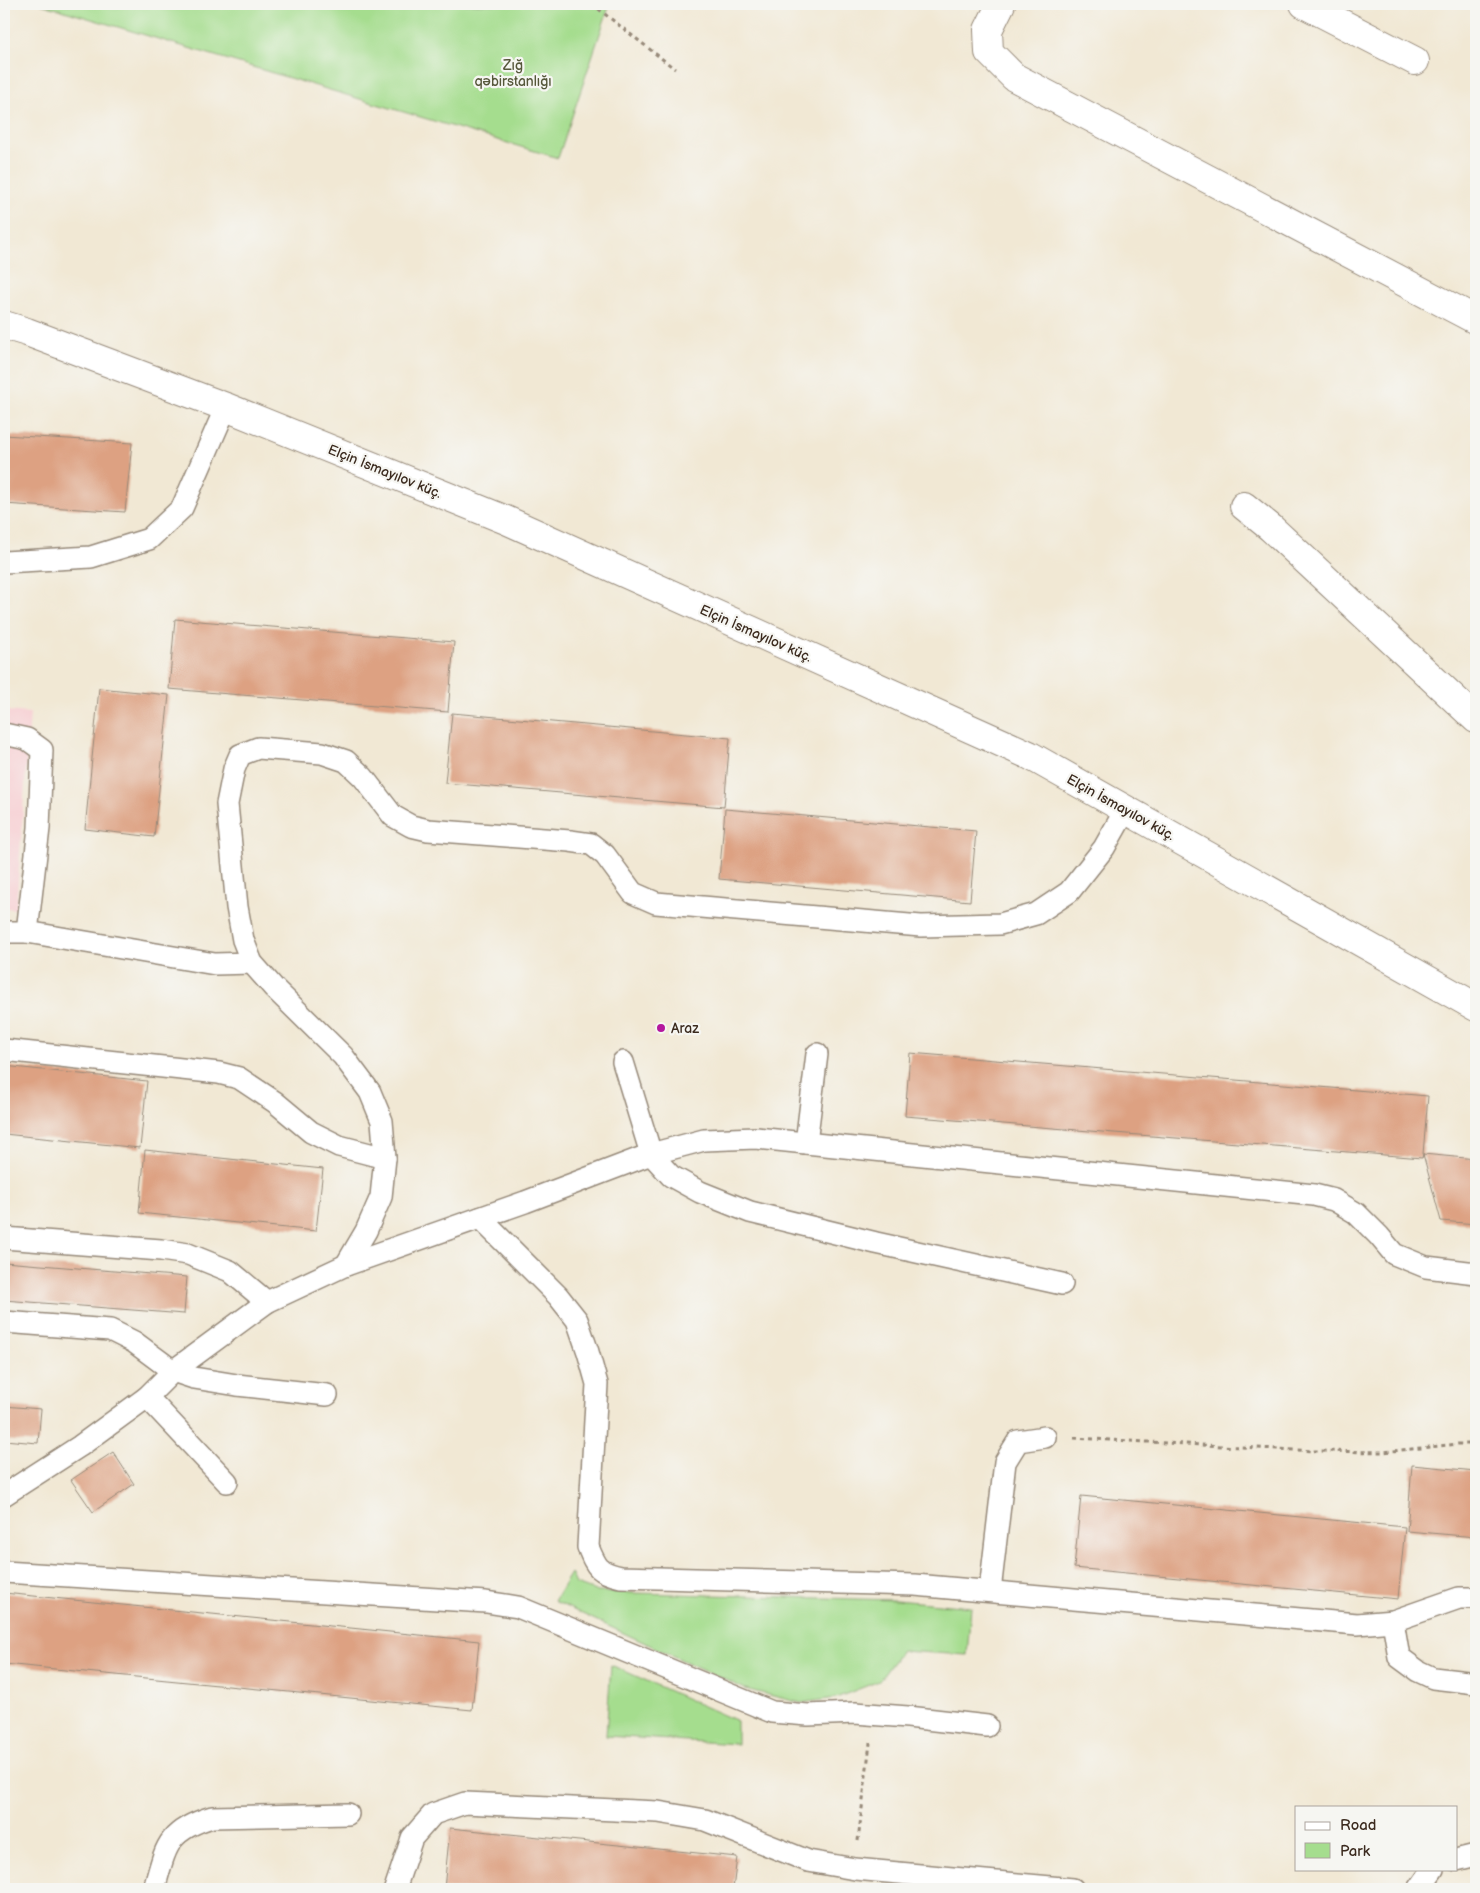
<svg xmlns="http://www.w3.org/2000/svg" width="1480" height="1893" font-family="'Balsamiq Sans',sans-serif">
	<rect width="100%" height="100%" fill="#f6f6f2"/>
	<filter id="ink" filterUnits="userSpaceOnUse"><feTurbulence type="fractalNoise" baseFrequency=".02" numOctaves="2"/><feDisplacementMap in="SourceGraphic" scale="10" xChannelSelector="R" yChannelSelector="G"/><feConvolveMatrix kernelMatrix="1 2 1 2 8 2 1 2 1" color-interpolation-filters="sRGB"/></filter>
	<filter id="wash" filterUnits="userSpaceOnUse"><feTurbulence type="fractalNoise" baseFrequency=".0096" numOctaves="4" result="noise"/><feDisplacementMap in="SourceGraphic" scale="20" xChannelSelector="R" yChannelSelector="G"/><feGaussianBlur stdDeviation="1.12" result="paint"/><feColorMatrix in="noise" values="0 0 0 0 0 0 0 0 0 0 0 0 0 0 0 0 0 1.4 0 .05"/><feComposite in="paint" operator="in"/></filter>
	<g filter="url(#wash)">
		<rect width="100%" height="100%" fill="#f1e8d4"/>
		<!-- built -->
		<path fill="#f7cfd3" d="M4,680H6V711L30,713L16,909L4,908Z"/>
		<!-- green -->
		<g fill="#a5dd8e" stroke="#708456">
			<path d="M41,4H610L558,158Z"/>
			<path d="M571,1573L576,1584L598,1592L897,1600L971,1607L967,1655L901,1651L879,1681L836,1698L801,1703L745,1689L554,1601Z"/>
			<path d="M611,1665L737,1721V1744L606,1736Z"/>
		</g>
		<g id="blocks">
			<!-- building -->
			<g fill="#dda182">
				<path d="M4,435L132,443L125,512L4,504Z"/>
				<path d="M175,619L454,642L448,712L169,689Z"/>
				<path d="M99,688L169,695L154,837L85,829Z"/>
				<path d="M452,713L730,738L724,807L445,783Z"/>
				<path d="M725,809L976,831L970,901L719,879Z"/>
				<path d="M910,1053L1428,1096L1423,1154L1476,1159V1224L1441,1221L1423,1154L1422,1158L905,1116Z"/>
				<path d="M4,1066L147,1081L140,1148L4,1134Z"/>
				<path d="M145,1150L323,1169L316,1231L139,1213Z"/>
				<path d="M4,1262L187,1277L184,1314L4,1300Z"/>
				<path d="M4,1406L41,1409L38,1443L4,1440Z"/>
				<path d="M113,1452L134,1484L93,1512L71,1480Z"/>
				<path d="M1412,1465L1476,1471V1537L1407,1531Z"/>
				<path d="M1081,1496L1405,1527L1398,1599L1074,1568Z"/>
				<path d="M4,1593L479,1641L472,1710L4,1664Z"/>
				<path d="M450,1828L737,1857L733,1889H444Z"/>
			</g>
		</g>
	</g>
	<g filter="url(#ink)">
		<use href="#blocks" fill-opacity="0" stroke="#968979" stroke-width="1"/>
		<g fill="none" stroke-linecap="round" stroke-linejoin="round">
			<defs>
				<g id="lane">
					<path d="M4,562L91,557L149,539L182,508L226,407"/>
					<path d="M4,734L27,739L42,750L39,828L27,932"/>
					<path d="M4,932H27L215,964L252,963"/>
					<path d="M4,1050L219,1073L239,1078L275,1102L311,1132L339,1146L385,1158"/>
					<path d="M623,1062L651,1154L671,1176L700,1192L750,1212L876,1243L1062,1284"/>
					<path d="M806,1143L817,1054"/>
					<path d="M480,1218L558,1296L577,1320L588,1352L597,1384L588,1547C597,1569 599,1572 621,1577L915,1585L1357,1624L1393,1621L1459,1598H1476"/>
					<path d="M4,1238L161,1250L188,1254L230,1271L267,1302"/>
					<path d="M346,1265L366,1231L381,1197L385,1158L382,1121L370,1092L343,1056L274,988L252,963L243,940L237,907L227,804L234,769L240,755L258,748L322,753L346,761L363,777L393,816L411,826L428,830L570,841L591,844L605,855L633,893L656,903L921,926L1000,924L1036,914L1069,892L1104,848L1126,809"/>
					<path d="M4,1322L110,1330L134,1342L173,1371L194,1378L237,1385L327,1395"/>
					<path d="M147,1397L227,1482"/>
					<path d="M4,1495L80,1446L147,1397L173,1371L267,1302L346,1265L525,1202L651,1154L704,1140L756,1138L1314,1195L1334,1200L1356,1213L1379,1236L1394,1254L1426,1267L1476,1273"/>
					<path d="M4,1572L486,1602L518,1607L772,1712L808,1715L855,1713L908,1717L987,1726"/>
					<path d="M990,1591L1005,1462L1018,1441L1045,1437"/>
					<path d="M1393,1621L1399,1657L1418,1671L1433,1678L1476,1683"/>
					<path d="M1456,1860L1476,1855"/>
					<path d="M154,1889C166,1847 166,1831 212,1817L348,1814"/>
					<path d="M395,1889L412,1838L433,1814L465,1803L658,1812L705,1820L808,1861L855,1869L1073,1889"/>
					<path d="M1419,1889L1433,1869"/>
				</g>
				<g id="street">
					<path d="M1001,4L988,30L989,52L1014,77L1476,320"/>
					<path d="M1304,4L1415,61"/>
					<path d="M4,325L27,332L226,407L506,520L1029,755L1476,1007"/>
					<path d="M1244,506L1271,528L1476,719"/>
				</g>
			</defs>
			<!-- lane casing -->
			<use href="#lane" stroke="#968979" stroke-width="24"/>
			<!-- street casing -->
			<use href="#street" stroke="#968979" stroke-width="30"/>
			<!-- path -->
			<g stroke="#968979" stroke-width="3" stroke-dasharray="4 4" stroke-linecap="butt">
				<path d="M592,4L675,69"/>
				<path d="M1074,1438L1314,1451L1383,1452L1458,1444H1476"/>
				<path d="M858,1841L870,1743"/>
			</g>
			<!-- lane -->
			<use href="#lane" stroke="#fff" stroke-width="21"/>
			<!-- street -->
			<use href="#street" stroke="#fff" stroke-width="28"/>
		</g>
	</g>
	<!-- markers -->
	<circle fill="#b5179e" stroke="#f6f6f2" stroke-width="2" cx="661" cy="1028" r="5"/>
	<g text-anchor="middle" stroke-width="4.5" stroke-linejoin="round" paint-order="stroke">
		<!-- park labels -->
		<g font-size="14" fill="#56573a" stroke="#f6f6f2">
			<text x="513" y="70">Zığ<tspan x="513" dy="16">qəbirstanlığı</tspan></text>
		</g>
		<!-- street labels -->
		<g font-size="14" fill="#3b2a1e" stroke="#f6f6f2">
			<text transform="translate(385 471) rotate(22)" y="5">Elçin İsmayılov küç.</text>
			<text transform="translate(756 633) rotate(24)" y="5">Elçin İsmayılov küç.</text>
			<text transform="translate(1121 807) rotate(29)" y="5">Elçin İsmayılov küç.</text>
		</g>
		<!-- poi labels -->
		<g font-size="14" fill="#3b2a1e" stroke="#f6f6f2" text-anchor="start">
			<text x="671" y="1033">Araz</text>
		</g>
	</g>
	<!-- margin -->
	<rect width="1480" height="1893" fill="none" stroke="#f6f6f2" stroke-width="20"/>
	<!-- legend -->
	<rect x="1295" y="1806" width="162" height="65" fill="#f6f6f2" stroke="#aba49d"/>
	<rect x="1305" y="1822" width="25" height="8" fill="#ffffff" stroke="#aba49d"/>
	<text x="1340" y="1830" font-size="15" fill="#3b2a1e">Road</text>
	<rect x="1305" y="1843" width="25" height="15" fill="#a5dd8e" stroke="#aba49d"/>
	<text x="1340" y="1856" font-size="15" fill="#3b2a1e">Park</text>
</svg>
